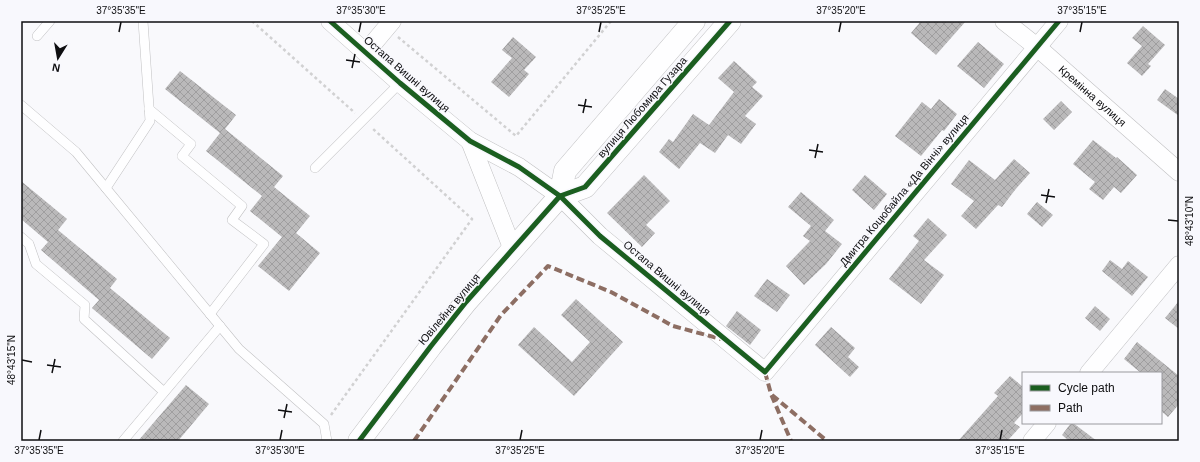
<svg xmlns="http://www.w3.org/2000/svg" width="1200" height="462" font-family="Arial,sans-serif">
	<defs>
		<pattern id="building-cross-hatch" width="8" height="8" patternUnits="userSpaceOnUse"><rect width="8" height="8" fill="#bab9ba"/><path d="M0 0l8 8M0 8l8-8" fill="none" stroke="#9f9e9f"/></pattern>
	</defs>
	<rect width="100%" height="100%" fill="#f9f9fc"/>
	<!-- building -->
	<g fill="url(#building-cross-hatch)">
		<path d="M921,21H966L936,55L911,33Z"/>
		<path d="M1143,26L1165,45L1148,64L1151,66L1142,76L1127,63L1142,46L1132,38Z"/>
		<path d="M513,37L536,57L524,70L529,74L509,97L491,82L512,58L502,50Z"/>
		<path d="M978,42L1004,64L984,88L957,66Z"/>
		<path d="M734,61L757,82L752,87L763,96L745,116L756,124L741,144L728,135L715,153L700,143L679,169L659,152L669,139L673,142L693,114L709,125L734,92L718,78Z"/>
		<path d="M180,71L236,115L225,129L283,176L274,187L310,216L296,233L320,253L289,291L258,266L282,237L250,211L262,196L206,151L220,133L165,89Z"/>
		<path d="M1165,89L1179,99V116L1157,100Z"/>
		<path d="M939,99L957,114L944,131L942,130L921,156L895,136L922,102L931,109Z"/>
		<path d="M1061,101L1072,112L1054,130L1043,119Z"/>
		<path d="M1093,140L1116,158L1117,157L1137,175L1121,193L1114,187L1103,200L1089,189L1095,182L1073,164Z"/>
		<path d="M1014,159L1030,173L1015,190L1002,207L998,205L976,229L961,216L974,201L951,184L969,160L995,180Z"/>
		<path d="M644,175L670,201L646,225L655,233L642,247L607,213Z"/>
		<path d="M865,175L887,194L874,210L852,190Z"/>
		<path d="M21,181L67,219L58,230L117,279L110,288L170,338L152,359L92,308L99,300L41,250L48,242L21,219Z"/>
		<path d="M801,192L834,220L825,231L842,244L826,264L804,285L786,266L810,241L803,236L811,226L788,207Z"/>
		<path d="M1037,202L1053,215L1042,227L1027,214Z"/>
		<path d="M928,218L947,235L924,260L944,275L921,304L889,279L919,241L913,236Z"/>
		<path d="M1110,260L1122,269L1128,261L1148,277L1132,296L1102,271Z"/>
		<path d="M767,279L790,295L777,312L754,296Z"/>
		<path d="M576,299L623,342L574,396L518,345L534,327L572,362L590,342L561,315Z"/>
		<path d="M1179,301V329L1165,318Z"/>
		<path d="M1095,306L1110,319L1100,331L1085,318Z"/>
		<path d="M737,311L761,330L750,345L726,326Z"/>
		<path d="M831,327L855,348L848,357L859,367L850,377L815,345Z"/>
		<path d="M1137,342L1179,376V404L1168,417L1161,411V373H1141L1124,359Z"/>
		<path d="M1010,376L1023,387V413L1014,423L1020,427L1007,441H958L998,396L994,393Z"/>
		<path d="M186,385L209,404L178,441H138Z"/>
		<path d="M1071,423H1073L1097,441H1069L1062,435Z"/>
	</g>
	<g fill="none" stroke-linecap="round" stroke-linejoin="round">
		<defs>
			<g id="lane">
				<path d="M37,36L50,21"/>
				<path d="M21,105L76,152L239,349L324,424L327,441"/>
				<path d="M149,109L191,144L182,156L242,206L232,220L264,244L210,314"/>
				<path d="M315,168L400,83"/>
				<path d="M106,188L150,121L143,21"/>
				<path d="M21,237L29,244L36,264L85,305L84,319L164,392"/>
				<path d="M123,441L220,326"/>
			</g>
			<g id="street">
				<path d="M330,21L400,83L470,141L519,167L560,196L600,236L765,372L1059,21"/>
				<path id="s1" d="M1004,21L1037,47L1179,172"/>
				<path d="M366,52L392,21"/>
				<path d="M470,141L513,250"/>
				<path d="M1089,373L1179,265"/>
				<path d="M1032,441L1047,423"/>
			</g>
			<g id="secondary">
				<path d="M560,196L565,171L694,21"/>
				<path d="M359,441L431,346L466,302L560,196L585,187L730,21"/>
			</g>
		</defs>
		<!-- lane casing -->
		<use href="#lane" stroke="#c0c0c2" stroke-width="10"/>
		<!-- street casing -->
		<use href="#street" stroke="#c0c0c2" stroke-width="19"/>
		<!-- secondary casing -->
		<use href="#secondary" stroke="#c0c0c2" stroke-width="23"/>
		<!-- path -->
		<g stroke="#d1d1d2" stroke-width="2.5" stroke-dasharray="3 3" stroke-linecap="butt">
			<path d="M252,21L355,113"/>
			<path d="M398,37L516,136L611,21"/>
			<path d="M331,415L472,219L372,128"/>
		</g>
		<!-- lane -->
		<use href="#lane" stroke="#fefeff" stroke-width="9"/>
		<!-- street -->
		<use href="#street" stroke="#fefeff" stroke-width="18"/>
		<!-- secondary -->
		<use href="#secondary" stroke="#fefeff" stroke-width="22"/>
		<!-- quiet -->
		<g stroke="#8d6e63" stroke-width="4" stroke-dasharray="8 4" stroke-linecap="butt">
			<path d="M765,372L771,394L791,441"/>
			<path d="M772,395L827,441"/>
			<path d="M414,441L501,315L548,266L611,292L673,326L721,339"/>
		</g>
		<defs>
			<g id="cycleway">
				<path d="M330,21L400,83L470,141L519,167L560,196L600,236L765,372L1059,21"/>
				<path d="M359,441L431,346L466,302L560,196L585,187L730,21"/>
			</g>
		</defs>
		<!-- cycleway casing -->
		<use href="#cycleway" stroke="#f8f8fd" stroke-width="8"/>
		<!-- cycleway -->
		<use href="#cycleway" stroke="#1b5e20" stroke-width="5"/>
	</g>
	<!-- ticks -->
	<path fill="none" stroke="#0e0e10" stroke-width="1.5" d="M119,32L121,22M359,32L361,22M599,32L601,22M839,32L841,22M1080,32L1082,22M346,60L360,62M352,68L355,54M578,105L592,107M583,113L586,99M809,150L823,152M815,158L818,144M1041,195L1055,197M1046,203L1049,189M1168,220L1178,221M22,360L32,362M47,365L61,367M52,373L55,359M278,410L292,412M284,418L287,404M39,440L41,430M280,440L282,430M520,440L522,430M760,440L762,430M1000,440L1002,430"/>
	<g text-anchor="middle" stroke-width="3" stroke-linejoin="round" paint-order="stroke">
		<!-- street labels -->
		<g font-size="11" fill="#0e0e10" stroke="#f8f8fd">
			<text transform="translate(407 74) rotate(41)" y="4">Остапа Вишні вулиця</text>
			<text dy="4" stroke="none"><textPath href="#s1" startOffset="116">Кремінна вулиця</textPath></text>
			<text transform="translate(642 107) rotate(-49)" y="4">вулиця Любомира Гузара</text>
			<text transform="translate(904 190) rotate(-50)" y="4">Дмитра Коцюбайла «Да Вінчі» вулиця</text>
			<text transform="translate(667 278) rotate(40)" y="4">Остапа Вишні вулиця</text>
			<text transform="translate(449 309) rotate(-50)" y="4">Ювілейна вулиця</text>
		</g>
	</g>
	<!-- border -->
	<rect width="1200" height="462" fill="none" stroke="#f8f8fd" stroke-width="44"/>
	<!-- legend -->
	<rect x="1022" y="372" width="140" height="52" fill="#f8f8fd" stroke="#9a9a9e"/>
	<rect x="1030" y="385" width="20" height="6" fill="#1b5e20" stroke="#9a9a9e"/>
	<text x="1058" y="392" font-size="12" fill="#0e0e10">Cycle path</text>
	<rect x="1030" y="405" width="20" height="6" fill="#8d6e63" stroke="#9a9a9e"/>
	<text x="1058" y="412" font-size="12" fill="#0e0e10">Path</text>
	<!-- north arrow -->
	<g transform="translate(58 58) rotate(191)" stroke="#f8f8fd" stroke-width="3" paint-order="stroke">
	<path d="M0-3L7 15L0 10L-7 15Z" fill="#0e0e10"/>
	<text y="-6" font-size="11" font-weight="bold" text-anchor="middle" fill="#0e0e10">N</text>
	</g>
	<rect x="22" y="22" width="1156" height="418" fill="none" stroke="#0e0e10" stroke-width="1.5"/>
	<g font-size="10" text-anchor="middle" fill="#0e0e10">
		<text x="121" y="14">37°35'35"E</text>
		<text x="361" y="14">37°35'30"E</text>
		<text x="601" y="14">37°35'25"E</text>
		<text x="841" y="14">37°35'20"E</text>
		<text x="1082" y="14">37°35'15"E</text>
		<text transform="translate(1189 221) rotate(-90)" y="4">48°43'10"N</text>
		<text transform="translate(11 360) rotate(-90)" y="4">48°43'15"N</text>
		<text x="39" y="454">37°35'35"E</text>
		<text x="280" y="454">37°35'30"E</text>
		<text x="520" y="454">37°35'25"E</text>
		<text x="760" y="454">37°35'20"E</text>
		<text x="1000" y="454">37°35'15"E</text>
	</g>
</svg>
